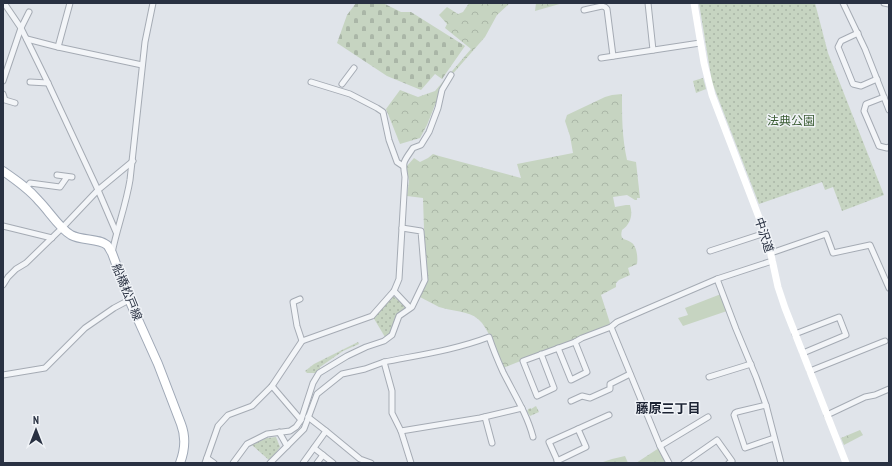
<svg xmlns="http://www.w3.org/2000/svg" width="892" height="466" font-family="'PT Sans Narrow','Noto Sans JP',sans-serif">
	<defs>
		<pattern id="forest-crowns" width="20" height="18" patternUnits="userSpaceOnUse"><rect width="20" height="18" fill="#c6d4c1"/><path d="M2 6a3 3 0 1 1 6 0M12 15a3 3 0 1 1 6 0" fill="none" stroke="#aab6a7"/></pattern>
		<pattern id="cemetery-stones" width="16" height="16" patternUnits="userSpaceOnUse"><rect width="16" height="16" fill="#c6d4c1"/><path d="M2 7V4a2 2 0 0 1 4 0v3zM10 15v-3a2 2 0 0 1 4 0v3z" fill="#aab6a7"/></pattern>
		<pattern id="park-dots" width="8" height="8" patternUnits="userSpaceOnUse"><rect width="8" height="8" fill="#c6d4c1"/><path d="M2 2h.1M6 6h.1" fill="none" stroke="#aab6a7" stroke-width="1.8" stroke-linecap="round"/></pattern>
	</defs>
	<rect width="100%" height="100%" fill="#e0e4ea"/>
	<!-- grass -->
	<path fill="#c6d4c1" d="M721,294L727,311L683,326L678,318L688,315L685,308Z"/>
	<!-- forest -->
	<g fill="url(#forest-crowns)">
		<path d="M469,3H510L497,15L485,37L443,85L427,125L420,138L400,144L386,109L400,90L418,97L435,91L471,49L445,28L447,24L439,15L447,7L458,14L463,12Z"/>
		<path d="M536,3H563L535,11Z"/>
		<path d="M622,94C622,118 622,137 627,160L636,162L640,198H637V200H635L627,195L613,197L615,207L626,205H630C633,214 631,224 622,230C619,241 626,238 632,243C637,247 638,258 637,264L628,268L630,275L619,280L616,283V287L601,295L610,323L606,327L503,368C497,354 489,328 478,319C469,311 451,311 439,307C433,304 426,300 420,297L428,280L424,229L423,198L407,196L409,181L406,167L414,158L420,162L428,158L433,154L439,156L521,178L517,164L573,153L570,136L565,121L567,115L605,97L612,95Z"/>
		<path d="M860,430L863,435L844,445L841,438Z"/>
		<path d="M659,448L667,463H636Z"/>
		<path d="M625,456L628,463H600L612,459Z"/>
	</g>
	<!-- cemetery -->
	<path fill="url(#cemetery-stones)" d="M356,3H383L401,12H411L465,46L442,79L435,74L421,90L387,76L337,43L347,15Z"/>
	<!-- park -->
	<g fill="url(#park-dots)">
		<path d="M699,3H815L828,53L884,195L842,211L833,187L825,190L822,182L759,204L720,103L712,82Z"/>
		<path d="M703,78L706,89L696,93L693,81Z"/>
		<path d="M393,296L406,307L395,319L390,333L385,337L373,317Z"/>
		<path d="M358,342L359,344L343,351L320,367V370L315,373H307L305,371L314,364Z"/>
		<path d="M536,406L539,412L530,416L527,411L528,410V409L531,408V409Z"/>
		<path d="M276,437L280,447L270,461L252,445L267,438Z"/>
	</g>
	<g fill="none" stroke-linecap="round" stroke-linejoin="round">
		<defs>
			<g id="street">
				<path d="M4,3L21,28L48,83L98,190L116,232"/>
				<path d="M648,3L653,50"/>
				<path d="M843,3L865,49L889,110"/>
				<path d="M884,3L889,4"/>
				<path d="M584,10L602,6L605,7L607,9L613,56"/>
				<path d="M858,33L841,41L838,47L853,84L861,86L877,79"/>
				<path d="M27,39L58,47L142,65"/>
				<path d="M58,47L70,3"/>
				<path d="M601,58L700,43"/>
				<path d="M3,81L21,28L29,12"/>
				<path d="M30,82L48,83"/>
				<path d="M311,82L350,94L377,108L383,112L389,140L397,162L403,166"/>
				<path d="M342,84L354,68"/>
				<path d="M3,94L5,100L15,103"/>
				<path d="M884,97L866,104L864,111L879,146L887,148L889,147"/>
				<path d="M57,175L72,177"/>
				<path d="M26,188L30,183L60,187L67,177"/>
				<path d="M3,226L52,238"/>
				<path d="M710,251L765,233"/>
				<path d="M112,253C117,228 126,205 130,180L145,42L153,3"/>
				<path d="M771,253L826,234L833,253L870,245L889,288"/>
				<path d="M717,279L736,329L756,377L766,405L781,463"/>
				<path d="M3,285L8,277L16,269L26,263L62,228L98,190L133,161"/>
				<path d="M394,291L410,308"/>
				<path d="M300,299L293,302L297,326L302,341"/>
				<path d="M611,327L660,446L669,463"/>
				<path d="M795,334L839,317L846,335L803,353"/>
				<path d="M558,348L571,380L587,372L575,342"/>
				<path d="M541,354L554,388L537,396L523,361L575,342L582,338L611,327L617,322L647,309L717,279L772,261"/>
				<path d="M810,371L885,341"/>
				<path d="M3,375L45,368L85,328L114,308L129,300"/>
				<path d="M709,377L751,364"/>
				<path d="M272,386L301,420"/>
				<path d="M571,401L582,396L590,398L610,389V384L630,374"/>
				<path d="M766,405L737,412L735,413L734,415L745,448L774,438"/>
				<path d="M827,415L865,397L875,395L889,389"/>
				<path d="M308,417L326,431L360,459L371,463"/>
				<path d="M485,417L492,443"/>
				<path d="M401,431L480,418L522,408"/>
				<path d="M279,432L287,446"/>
				<path d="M660,446L708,417"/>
				<path d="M314,448L333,463"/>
				<path d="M207,458L214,463"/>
				<path d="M557,461L586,447L578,429"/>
				<path d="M558,462L549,442L609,415"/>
				<path d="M205,463L218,426L228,415L252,406L272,386L302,341L372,316L394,291L399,279L405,177C402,160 404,162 413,148L421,145L429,132L438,108L442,90L451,75"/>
				<path d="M233,463L247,444L267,434L290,431L296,427L301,420L313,383L319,373L347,356L366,347L384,341L392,335L399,316L412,307L425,280L421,231L402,228"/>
				<path d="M270,463L304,429L317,394L342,374L365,369L384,362"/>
				<path d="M303,463L326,431"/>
				<path d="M317,463L323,455"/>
				<path d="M411,463L401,431L392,413V391L384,362C419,355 455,350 489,337C493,349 498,361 503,372C514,394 527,414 533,437"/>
				<path d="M684,463L717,440L732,461L729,463"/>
			</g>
			<path id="primary" d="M3,171C16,180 29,189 39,201C49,211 59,228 71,235C82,241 99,238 107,245C109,247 110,250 112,253L131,304L158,364L181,424C186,437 185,450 180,463"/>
		</defs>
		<!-- street casing -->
		<use href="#street" stroke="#a5abb4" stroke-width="7"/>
		<!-- primary casing -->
		<use href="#primary" stroke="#9fa8b6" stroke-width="10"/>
		<!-- street -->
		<use href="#street" stroke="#f3f5f8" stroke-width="5"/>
		<!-- secondary -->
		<path stroke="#fff" stroke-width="7" d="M694,3L704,63L712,95L765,233L768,241L778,287L785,308L846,463"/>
		<!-- primary -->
		<use href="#primary" stroke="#fff" stroke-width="8"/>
	</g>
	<g text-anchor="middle" stroke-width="3" stroke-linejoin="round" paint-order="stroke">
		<!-- park labels -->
		<g font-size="12" fill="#3c5e36" stroke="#f0f3f7">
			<text x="791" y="125">法典公園</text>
		</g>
		<!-- street labels -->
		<g font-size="12" fill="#293142" stroke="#f0f3f7">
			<text transform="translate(764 235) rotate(72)" y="4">中沢道</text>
			<text transform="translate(127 292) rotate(68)" y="4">船橋松戸線</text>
		</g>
		<!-- neighbourhood labels -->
		<g font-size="13" font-weight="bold" fill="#1b2232" stroke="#f0f3f7">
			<text x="668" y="413">藤原三丁目</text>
		</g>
	</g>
	<!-- border -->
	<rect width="892" height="466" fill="none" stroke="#293142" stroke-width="8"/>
	<!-- north arrow -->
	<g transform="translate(36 430)" stroke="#f0f3f7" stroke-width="3" paint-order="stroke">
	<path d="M0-3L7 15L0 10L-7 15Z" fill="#293142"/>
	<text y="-6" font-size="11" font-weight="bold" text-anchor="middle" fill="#293142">N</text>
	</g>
</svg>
